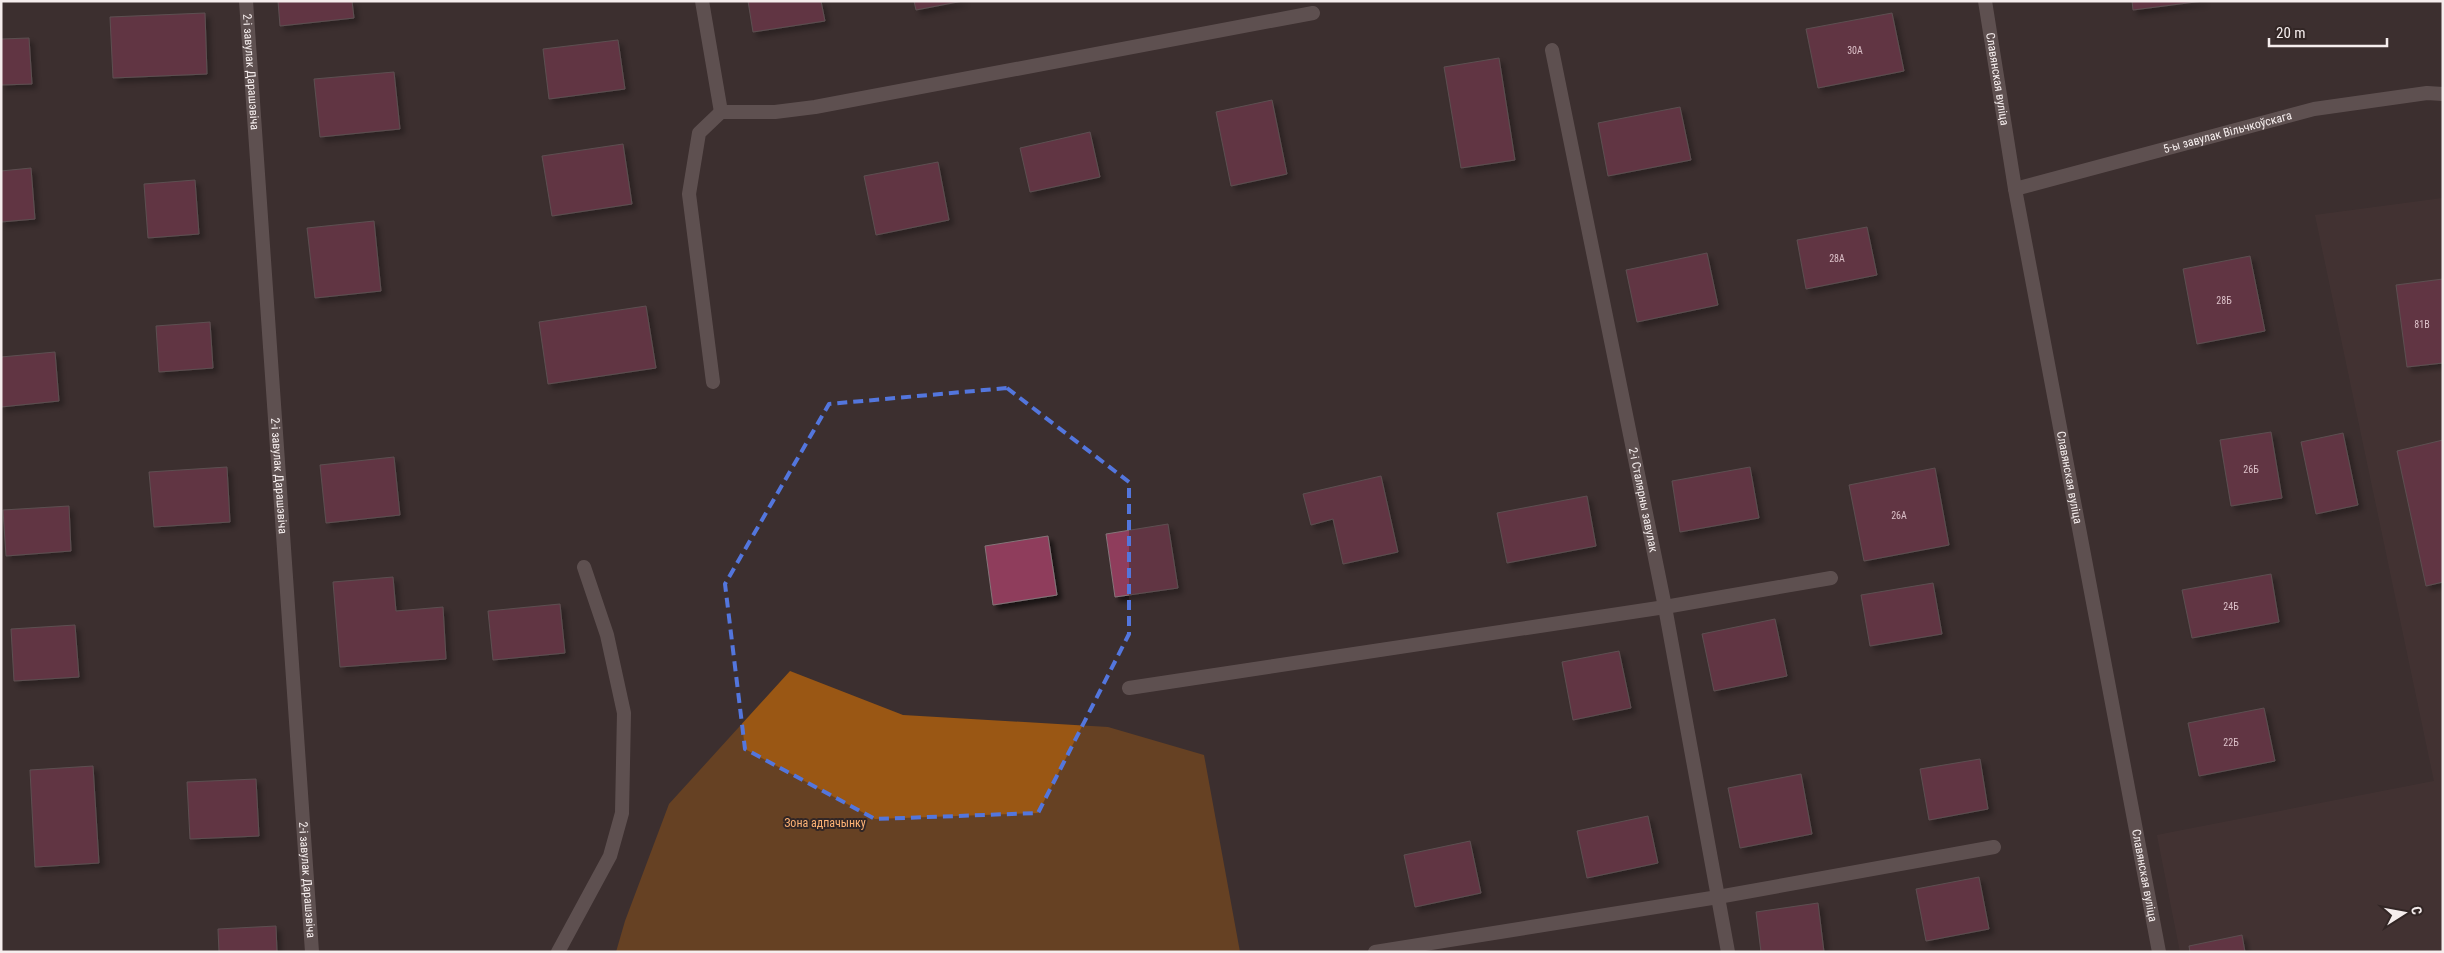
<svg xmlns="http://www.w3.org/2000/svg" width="2444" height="953" font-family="'Roboto Condensed',sans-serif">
	<defs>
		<filter id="shadow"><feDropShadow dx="4.5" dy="4.5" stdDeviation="2.5" flood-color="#0009"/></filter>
	</defs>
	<rect width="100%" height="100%" fill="#3c2f2f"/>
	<!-- built -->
	<path fill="#4b3737" d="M2443,198V952H2180L2157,835L2434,781L2315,215Z"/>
	<!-- forest -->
	<path fill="#9a5714" d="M790,671L903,715L1108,727L1204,755L1240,952H616L625,921L669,804Z"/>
	<!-- building -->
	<g fill="#8f3d5c" stroke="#847579" filter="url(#shadow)">
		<path d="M278,1H352L354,18L280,26Z"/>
		<path d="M748,1H821L825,21L753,32Z"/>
		<path d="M914,1H963L916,10Z"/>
		<path d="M2132,1H2203L2133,10Z"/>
		<path d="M205,13L207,74L113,78L110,17Z"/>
		<path d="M1892,13L1904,71L1818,88L1806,29Z"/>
		<path d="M29,38L32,84L1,85V39Z"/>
		<path d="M618,40L625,89L549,99L543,49Z"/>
		<path d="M1499,58L1515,160L1461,168L1444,67Z"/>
		<path d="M394,72L400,129L320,137L314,79Z"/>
		<path d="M1272,100L1287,174L1231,186L1216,112Z"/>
		<path d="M1680,107L1691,160L1608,176L1598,123Z"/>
		<path d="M1090,132L1100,177L1030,192L1020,148Z"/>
		<path d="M623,144L632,204L552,216L542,156Z"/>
		<path d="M938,162L949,220L876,235L864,176Z"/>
		<path d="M31,168L35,219L1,222V171Z"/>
		<path d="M195,180L199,234L148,238L144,184Z"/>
		<path d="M374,221L381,291L315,298L307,228Z"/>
		<path d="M1867,227L1877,275L1806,289L1797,240Z"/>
		<path d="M1707,253L1718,305L1637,322L1626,270Z"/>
		<path d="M2250,256L2265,331L2197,344L2183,269Z"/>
		<path d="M2443,279V363L2407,367L2396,285Z"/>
		<path d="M646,306L656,368L548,384L539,322Z"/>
		<path d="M210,322L213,368L159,372L156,326Z"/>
		<path d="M55,352L59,401L1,407V357Z"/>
		<path d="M2271,432L2282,498L2231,506L2220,440Z"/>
		<path d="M2343,433L2358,505L2316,514L2301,442Z"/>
		<path d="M2443,440V582L2426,586L2397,451Z"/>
		<path d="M394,457L400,515L326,523L320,465Z"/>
		<path d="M227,467L230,522L154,527L149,472Z"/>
		<path d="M1750,467L1759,518L1680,532L1672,481Z"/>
		<path d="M1935,468L1949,545L1864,561L1849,485Z"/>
		<path d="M1381,476L1398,552L1343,564L1333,519L1311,525L1303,494Z"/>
		<path d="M1587,496L1596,546L1507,563L1497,513Z"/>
		<path d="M69,506L71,551L6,556L3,510Z"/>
		<path d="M1168,524L1178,588L1115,597L1106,534Z"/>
		<path d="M1048,536L1057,595L993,605L985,546Z"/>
		<path d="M2271,574L2279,622L2192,638L2182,590Z"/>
		<path d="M393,577L396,611L443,607L446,659L340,667L333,582Z"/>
		<path d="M1933,583L1942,634L1870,646L1861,595Z"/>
		<path d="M560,604L565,653L493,660L488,611Z"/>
		<path d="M1775,619L1787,676L1714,691L1702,634Z"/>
		<path d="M75,625L79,677L14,681L11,629Z"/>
		<path d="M1619,651L1631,708L1573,720L1562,662Z"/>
		<path d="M2264,708L2275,761L2199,776L2188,723Z"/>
		<path d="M1980,759L1988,809L1929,820L1920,769Z"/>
		<path d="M93,766L99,863L35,867L30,770Z"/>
		<path d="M1801,774L1812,834L1740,848L1728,788Z"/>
		<path d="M256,779L259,836L190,839L187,782Z"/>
		<path d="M1648,816L1658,863L1587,878L1577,831Z"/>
		<path d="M1470,841L1481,893L1415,907L1404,855Z"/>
		<path d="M1979,877L1989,929L1926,941L1916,889Z"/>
		<path d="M1818,903L1824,952H1761L1756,912Z"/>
		<path d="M276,926L277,952H219L218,929Z"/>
		<path d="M2242,935L2245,952H2190L2189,946Z"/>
	</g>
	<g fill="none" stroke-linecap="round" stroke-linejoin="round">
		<!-- service -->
		<g stroke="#887979" stroke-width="14">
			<path d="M702,1L721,112H775L815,107L1313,13"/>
			<path d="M713,382L689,194L699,133L721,112"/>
			<path d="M1129,688L1665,607L1831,578"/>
			<path d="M558,952L610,856L622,813L624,713L607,635L584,567"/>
			<path d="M1375,952L1718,897L1994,847"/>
		</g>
		<!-- minor -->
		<g stroke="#887979" stroke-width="14">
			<path id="s1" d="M246,1L312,952"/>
			<path id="s2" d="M1985,1L2015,189L2159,952"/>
			<path id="s3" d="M1552,50L1665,607L1728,952"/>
			<path id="s4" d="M2015,189L2314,109L2427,93L2443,94"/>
		</g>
	</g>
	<!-- marked area -->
	<path d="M0 0H2444V953H0ZM1007,388L1129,482V634L1038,813L875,819L745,749L725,584L829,404Z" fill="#3c2f2f" fill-opacity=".55" fill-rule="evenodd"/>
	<path fill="none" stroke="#5376dd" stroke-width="4" stroke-dasharray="10 6" stroke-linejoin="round" d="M1007,388L1129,482V634L1038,813L875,819L745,749L725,584L829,404Z"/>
	<g text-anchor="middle" stroke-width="4" stroke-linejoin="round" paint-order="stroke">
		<!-- number labels -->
		<g font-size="10" fill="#dcc1c9">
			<text x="1855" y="54">30А</text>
			<text x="1837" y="262">28А</text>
			<text x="2224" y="304">28Б</text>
			<text x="2422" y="328">81В</text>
			<text x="2251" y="473">26Б</text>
			<text x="1899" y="519">26А</text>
			<text x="2231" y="610">24Б</text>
			<text x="2231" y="746">22Б</text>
		</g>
		<!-- street labels -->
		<g font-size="12" fill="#f5eded" stroke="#322625">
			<text dy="4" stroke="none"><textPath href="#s1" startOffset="71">2-і завулак Дарашэвіча</textPath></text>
			<text dy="4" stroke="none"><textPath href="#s2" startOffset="79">Славянская вуліца</textPath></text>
			<text dy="4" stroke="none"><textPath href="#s4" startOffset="220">5-ы завулак Вільчкоўскага</textPath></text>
			<text dy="4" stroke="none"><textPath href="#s1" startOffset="476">2-і завулак Дарашэвіча</textPath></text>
			<text dy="4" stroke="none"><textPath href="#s2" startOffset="484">Славянская вуліца</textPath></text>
			<text dy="4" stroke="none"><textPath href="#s3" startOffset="459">2-і Сталярны завулак</textPath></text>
			<text dy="4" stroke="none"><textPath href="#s2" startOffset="889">Славянская вуліца</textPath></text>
			<text dy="4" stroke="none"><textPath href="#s1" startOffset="881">2-і завулак Дарашэвіча</textPath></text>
		</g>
		<!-- park labels -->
		<g font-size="12" fill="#fdb275" stroke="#322625">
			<text x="825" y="827">Зона адпачынку</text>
		</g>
	</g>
	<!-- border -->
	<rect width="2444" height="953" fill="none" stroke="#f5eded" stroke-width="5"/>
	<!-- north arrow -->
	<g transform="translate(2404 913) rotate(79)" stroke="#322625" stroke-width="4" paint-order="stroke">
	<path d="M0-4L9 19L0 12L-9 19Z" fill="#f5eded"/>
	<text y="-8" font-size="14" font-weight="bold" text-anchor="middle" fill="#f5eded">С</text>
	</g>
	<!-- scale -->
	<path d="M2269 38v8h118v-8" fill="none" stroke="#f5eded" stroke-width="2.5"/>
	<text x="2276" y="38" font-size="15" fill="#f5eded" stroke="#322625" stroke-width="4" paint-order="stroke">20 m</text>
</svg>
